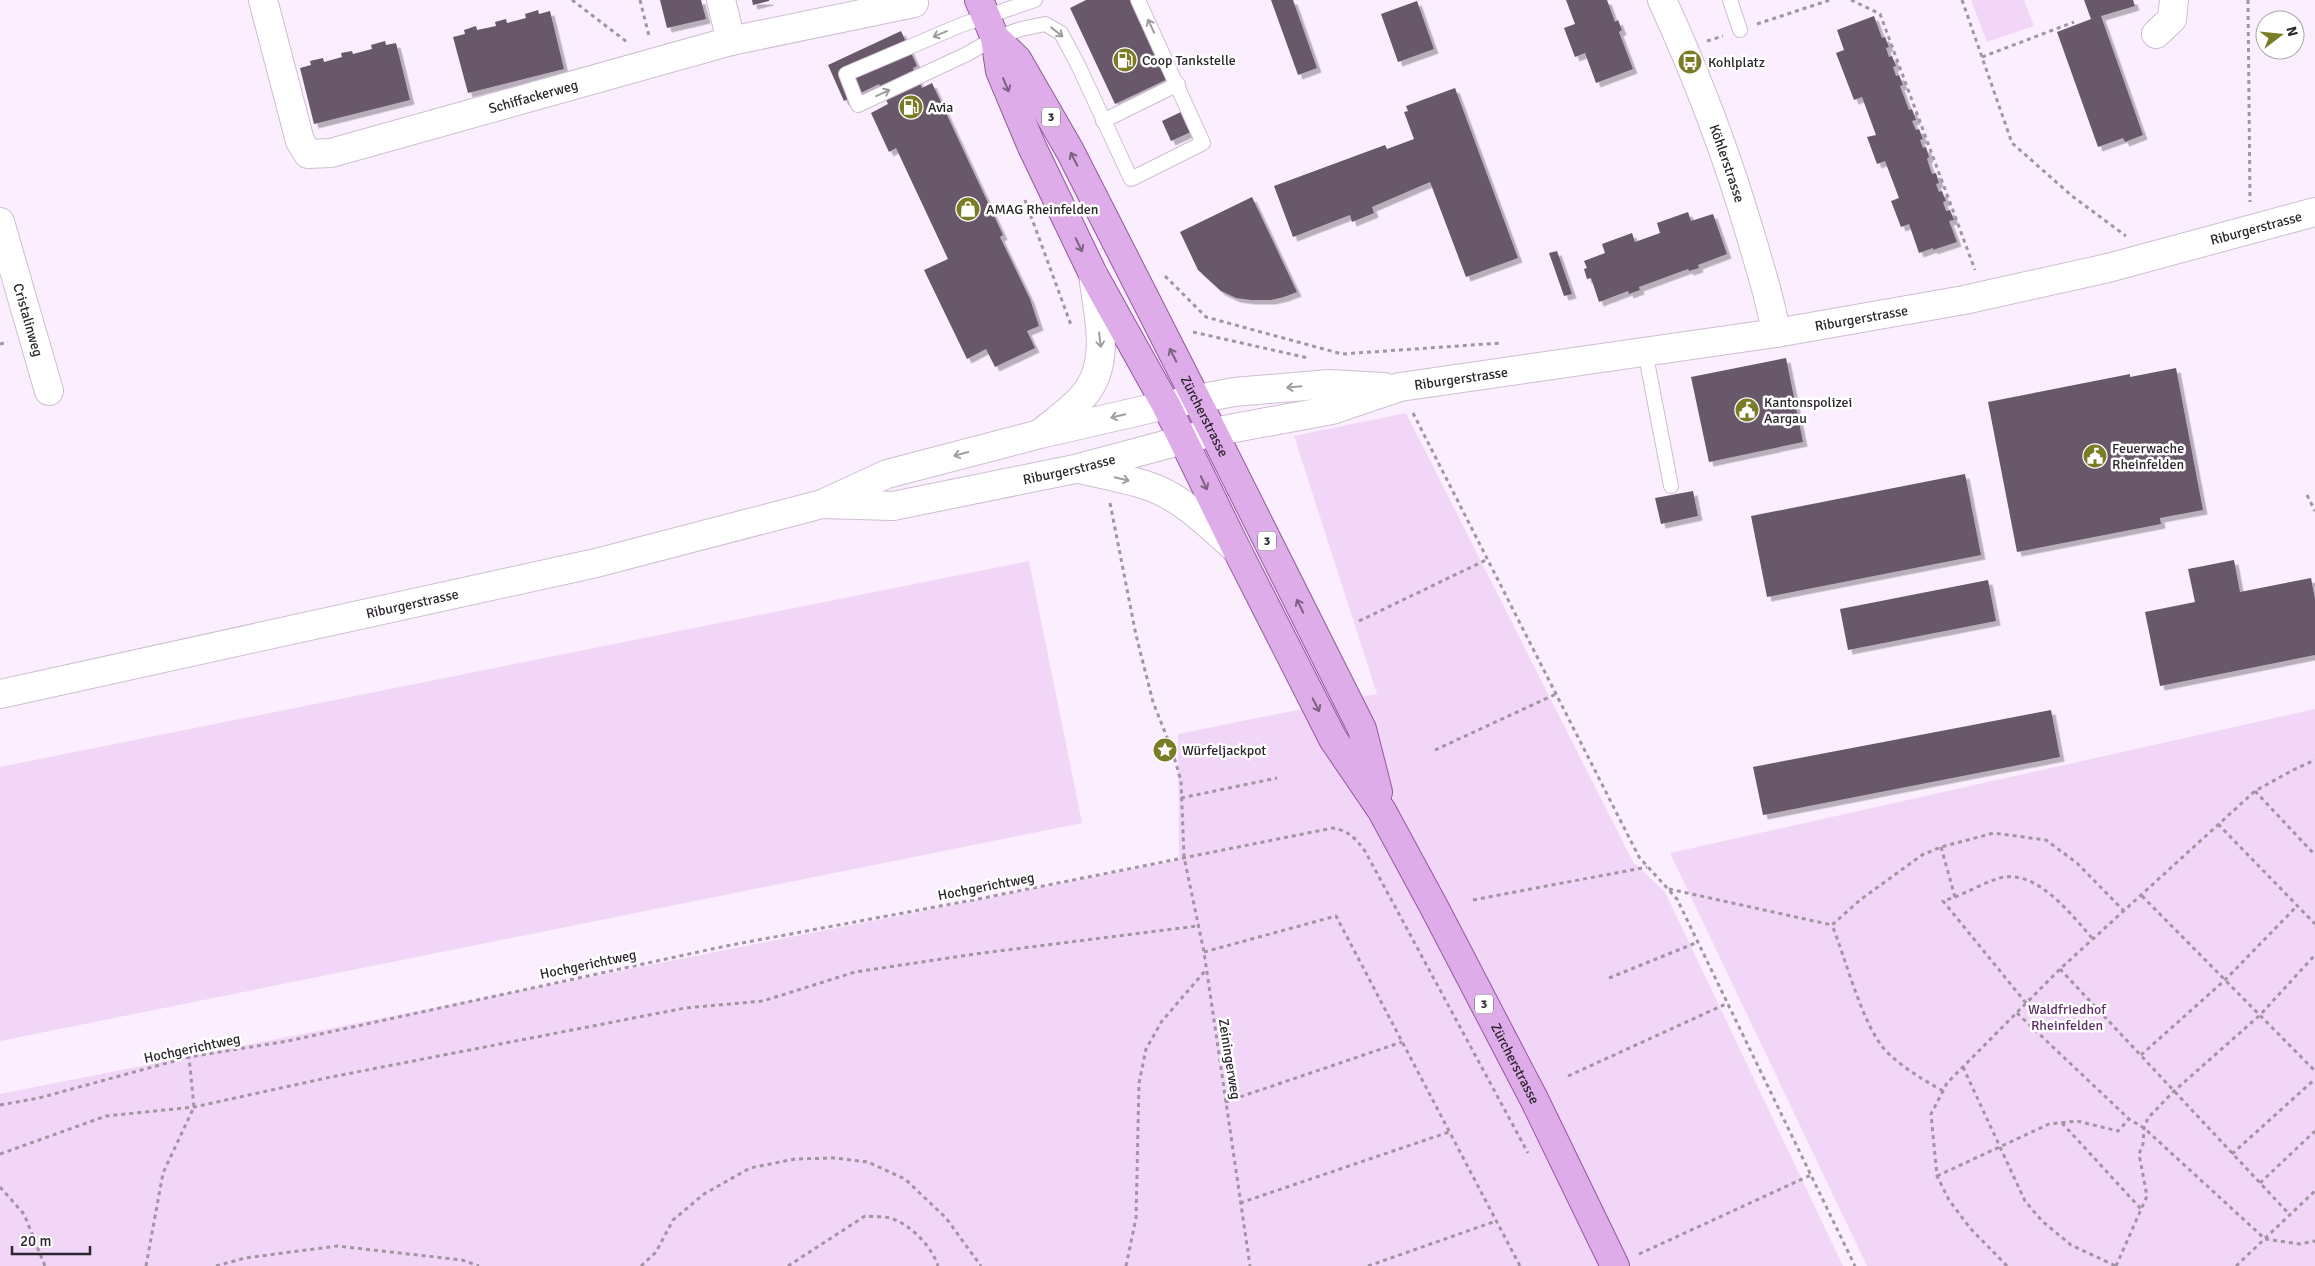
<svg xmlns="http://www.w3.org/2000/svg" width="2315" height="1266" font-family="Signika,sans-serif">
	<defs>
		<filter id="shadow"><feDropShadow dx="4.5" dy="4.5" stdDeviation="0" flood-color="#0004"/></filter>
	</defs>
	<rect width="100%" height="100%" fill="#fbeefe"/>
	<!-- green -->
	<g fill="#f2d6f8">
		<path d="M1971,0H2024L2034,26L1987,42Z"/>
		<path d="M1406,413L1633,862L1665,892L1843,1266H0V1094L1179,860L1178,734L1377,694L1294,436Z"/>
		<path d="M1029,561L1082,823L0,1041V767Z"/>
		<path d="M2315,709V1266H1867L1670,853Z"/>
	</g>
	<!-- building -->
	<g fill="#67596a" filter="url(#shadow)">
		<path d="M660,0H701L706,19L667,28Z"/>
		<path d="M752,0H769V1L753,5Z"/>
		<path d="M1086,0H1136L1172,77L1115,104L1070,8Z"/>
		<path d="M1271,0H1293L1317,68L1298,75Z"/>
		<path d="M1566,0H1607L1615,22L1618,20L1622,30L1619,32L1633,69L1596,83L1585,53L1575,57L1564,28L1575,24Z"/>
		<path d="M2084,0H2133L2135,6L2101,16L2143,135L2125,142L2123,138L2098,147L2057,32L2091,19Z"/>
		<path d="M1417,1L1434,49L1398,62L1381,14Z"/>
		<path d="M538,10L539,14L550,11L564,69L468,93L453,37L465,34L464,30L476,26L477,30L496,26L495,22L506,19L507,23L526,18L525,14Z"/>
		<path d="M1874,16L1882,38L1885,37L1889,47L1886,48L1889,57L1892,56L1896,66L1893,67L1896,76L1899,75L1903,85L1900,86L1909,110L1912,109L1916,120L1912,121L1916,130L1919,129L1923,139L1920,140L1923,148L1926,147L1929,157L1927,159L1932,174L1936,173L1939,183L1936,184L1939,192L1942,191L1943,194L1946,201L1943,202L1946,211L1950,210L1954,220L1949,221L1957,242L1933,250V248L1919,253L1909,224L1901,227L1891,201L1899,198L1885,161L1877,164L1867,137L1876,135L1862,97L1854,100L1836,53L1844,50L1837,30Z"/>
		<path d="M901,31L917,66L913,68L922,88L932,83L1003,235L1000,237L1030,299L1039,326L1027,331L1035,348L995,367L986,349L967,359L924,270L948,259L896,148L889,152L871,113L888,104L879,84L844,101L828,65Z"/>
		<path d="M385,41L386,45L396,43L410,100L314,124L300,68L311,65L310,61L323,58L324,62L342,57L341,53L352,51L353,54L372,49L371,45Z"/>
		<path d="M1455,88L1518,258L1466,277L1430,182L1372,207L1374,213L1352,222L1350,215L1293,237L1274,186L1385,145L1387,149L1414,139L1404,112L1408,111L1406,106Z"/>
		<path d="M1183,111L1193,131L1171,141L1162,121Z"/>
		<path d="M1252,197L1297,292L1284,297L1271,300H1251L1236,298L1221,291L1198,270L1180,232Z"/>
		<path d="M1688,212L1691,221L1713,214L1727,254L1698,265L1699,268L1689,271L1688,269L1639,287L1640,290L1629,294L1628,291L1599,302L1591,278L1587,279L1584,269L1587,268L1584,261L1605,253L1602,244L1632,233L1635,242L1660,233L1657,223Z"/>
		<path d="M1557,251L1572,294L1564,296L1549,253Z"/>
		<path d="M1786,358L1803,442L1709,462L1691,377Z"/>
		<path d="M2176,368L2203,510L2160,518L2161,524L2017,552L1988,402L2130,374V377Z"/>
		<path d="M1965,474L1981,555L1767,597L1751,516Z"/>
		<path d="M1693,491L1698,516L1661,524L1655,498Z"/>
		<path d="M2234,560L2240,592L2311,578L2315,599V655L2160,686L2145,612L2195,602L2188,569Z"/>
		<path d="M1988,580L1996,621L1848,650L1840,609Z"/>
		<path d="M2051,710L2060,757L1763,815L1753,767Z"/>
	</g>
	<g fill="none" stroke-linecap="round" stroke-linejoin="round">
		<defs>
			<g id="lane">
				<path d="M1035,0L961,25L846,74L858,105L967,54L995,38L1021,29L1045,24L1061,33L1079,67L1131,179L1203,143L1138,0"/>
				<path d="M1730,0L1740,30"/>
				<path d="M1103,121L1178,84"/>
				<path d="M1645,351L1671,486"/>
			</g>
			<g id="street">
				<path id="s1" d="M263,0L300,141L308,154L331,153L731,41L914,3"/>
				<path d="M721,0L731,41"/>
				<path id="s2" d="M1662,0C1698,78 1728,158 1752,240C1761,271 1771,301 1776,333"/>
				<path d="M2156,34L2172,19L2174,0"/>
				<path id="s3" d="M0,222L49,391"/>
			</g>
			<g id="secondary">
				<path d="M1043,431C1058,419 1077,406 1088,390C1111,357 1097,311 1093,274"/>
				<path d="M1079,469C1104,475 1130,479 1154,488C1186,501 1211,527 1237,550"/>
				<path id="s4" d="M822,504L893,506L1075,469L1213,432L1332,410L1400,387L1776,333L1964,300L2108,268L2315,212"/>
				<path id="s5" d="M0,694L596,563L822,504L887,474L1040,434L1166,405L1234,392L1329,384L1384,387"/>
			</g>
			<g id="primary">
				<path id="s6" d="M979,0L995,38L1000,71L1032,147L1093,274L1166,405L1237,550L1333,739L1382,811L1434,907L1535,1101L1615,1266"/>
				<path id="s7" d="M995,38L1017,59L1070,151L1213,432L1362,729L1378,792"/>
			</g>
		</defs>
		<!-- lane casing -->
		<use href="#lane" stroke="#cebed1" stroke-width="16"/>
		<!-- street casing -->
		<use href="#street" stroke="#cebed1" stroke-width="30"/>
		<!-- secondary casing -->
		<use href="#secondary" stroke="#cebed1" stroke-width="30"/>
		<!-- primary casing -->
		<use href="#primary" stroke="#91599d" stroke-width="30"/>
		<!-- path -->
		<g stroke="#a096a2" stroke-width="3" stroke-dasharray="4 4" stroke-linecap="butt">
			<path d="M572,0L627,42"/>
			<path d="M640,0L649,36"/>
			<path d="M1851,0L1880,14L1975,270"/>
			<path d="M1962,0L2012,143L2072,196L2126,236"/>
			<path d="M2248,0L2250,202"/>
			<path d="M1757,24L1830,0"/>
			<path d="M1707,41L1723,36"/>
			<path d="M1982,57L2074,22"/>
			<path d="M1025,200L1071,325"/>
			<path d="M1165,276L1206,317L1342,354L1501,343"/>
			<path d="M1193,332L1308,358"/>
			<path d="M0,344L8,342"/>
			<path d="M1413,413L1639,857L1677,899L1855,1266"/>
			<path d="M2307,495L2315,511"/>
			<path d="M1110,503L1136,635L1153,702L1172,750L1181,781L1184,857L1204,952L1250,1266"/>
			<path d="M1359,621L1488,559"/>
			<path d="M1435,750L1556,694"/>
			<path d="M2255,791L2315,855"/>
			<path d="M1181,798L1277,778"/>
			<path d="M2218,824L2315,924"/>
			<path d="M1941,847L1955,897L1943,901L2026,1003"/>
			<path d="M1669,889L1832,925"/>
			<path d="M2142,896L2315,1071"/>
			<path d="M1955,897C1968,892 1993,878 2005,877C2041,873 2072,916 2093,939"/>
			<path d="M1473,900L1647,867"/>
			<path d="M1204,952L1336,916L1520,1266"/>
			<path d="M2060,969L2290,1215"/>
			<path d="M1609,978L1698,942"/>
			<path d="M2017,1013L2129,1119L2144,1128L2265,1239L2300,1244L2315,1241"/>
			<path d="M2141,1055L2225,980L2297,906"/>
			<path d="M1963,1067L2025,1201L2042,1221L2071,1245L2116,1266"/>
			<path d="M1568,1076L1728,1003"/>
			<path d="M1943,1091C1922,1079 1903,1068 1886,1051C1862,1025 1846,959 1832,925L1860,900L1922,855L1941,847L1994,833L2046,840L2077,863L2124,911"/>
			<path d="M1225,1102L1402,1042"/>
			<path d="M0,1105L39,1098L189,1057L288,1041L726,946L978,899L1333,828C1349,831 1355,838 1365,851L1528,1153"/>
			<path d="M2062,1123L2141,1209"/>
			<path d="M0,1154L106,1116L194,1107L331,1077L685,1008L763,1001L855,972L975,954L1198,926"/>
			<path d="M2232,1154L2315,1079"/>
			<path d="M1937,1176L2049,1124L2077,1121L2118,1131L2129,1119"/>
			<path d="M2260,1183L2315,1131"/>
			<path d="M0,1187L24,1214L45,1266"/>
			<path d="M1240,1203L1449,1132"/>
			<path d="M1639,1254L1811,1175"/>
			<path d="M146,1266L163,1173L194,1107L189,1057"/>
			<path d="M216,1266L245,1258L337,1246L462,1260L479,1266"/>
			<path d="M641,1266L656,1252L673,1220L704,1194L750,1168L795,1159L834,1158L868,1162L905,1179L946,1218L981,1266"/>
			<path d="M788,1266L865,1216C874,1217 885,1216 893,1219C912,1226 932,1247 938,1266"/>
			<path d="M1126,1266L1136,1218L1139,1083L1146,1049L1162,1021L1205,971"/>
			<path d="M1368,1266L1496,1221"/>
			<path d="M2007,1266L1970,1228L1949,1200L1937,1176L1931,1114L1943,1091L1947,1083L2060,969L2255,791L2293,770L2315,760"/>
			<path d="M2116,1266L2147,1196L2139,1154L2143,1144L2144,1128L2148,1118L2173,1092L2260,1015L2315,955"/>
			<path d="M2236,1266L2315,1191"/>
		</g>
		<!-- lane -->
		<use href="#lane" stroke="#fff" stroke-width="14"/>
		<!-- street -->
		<use href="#street" stroke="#fff" stroke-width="28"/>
		<!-- secondary -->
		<use href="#secondary" stroke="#fff" stroke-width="28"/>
		<!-- primary -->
		<use href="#primary" stroke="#deace8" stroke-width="28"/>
	</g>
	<!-- one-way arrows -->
	<defs><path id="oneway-shaft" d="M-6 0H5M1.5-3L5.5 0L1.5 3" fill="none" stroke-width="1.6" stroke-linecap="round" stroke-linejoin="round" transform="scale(1.25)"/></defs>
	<g stroke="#a09da0">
		<use href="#oneway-shaft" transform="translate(1151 26) rotate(-115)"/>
		<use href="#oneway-shaft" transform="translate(1057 32) rotate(38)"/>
		<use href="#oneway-shaft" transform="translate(940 34) rotate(157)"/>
		<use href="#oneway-shaft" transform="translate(883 93) rotate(-25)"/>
		<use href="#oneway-shaft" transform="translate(1100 340) rotate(83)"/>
		<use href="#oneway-shaft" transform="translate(1294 387) rotate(175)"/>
		<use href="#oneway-shaft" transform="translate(1118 416) rotate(167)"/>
		<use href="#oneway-shaft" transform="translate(961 454) rotate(165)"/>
		<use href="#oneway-shaft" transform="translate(1122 479) rotate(14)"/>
	</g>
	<g stroke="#7c6281">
		<use href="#oneway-shaft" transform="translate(1006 85) rotate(67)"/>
		<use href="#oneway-shaft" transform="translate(1074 159) rotate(-117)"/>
		<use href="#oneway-shaft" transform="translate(1079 245) rotate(64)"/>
		<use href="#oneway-shaft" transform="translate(1173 355) rotate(-117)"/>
		<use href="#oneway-shaft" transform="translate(1204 483) rotate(65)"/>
		<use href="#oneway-shaft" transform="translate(1300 606) rotate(-116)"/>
		<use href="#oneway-shaft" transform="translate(1316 705) rotate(63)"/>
	</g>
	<!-- icons -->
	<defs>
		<symbol id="fuel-disc" viewBox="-11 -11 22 22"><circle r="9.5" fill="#7a7c25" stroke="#fff"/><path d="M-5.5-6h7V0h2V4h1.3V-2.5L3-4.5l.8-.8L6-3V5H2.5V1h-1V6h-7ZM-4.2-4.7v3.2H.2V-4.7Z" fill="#fff"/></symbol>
		<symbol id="bus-disc" viewBox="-11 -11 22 22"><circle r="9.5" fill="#7a7c25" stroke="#fff"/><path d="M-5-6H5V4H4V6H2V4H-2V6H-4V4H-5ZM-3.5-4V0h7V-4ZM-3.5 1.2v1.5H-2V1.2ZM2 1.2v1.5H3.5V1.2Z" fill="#fff"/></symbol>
		<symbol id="shop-disc" viewBox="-11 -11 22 22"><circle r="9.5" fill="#7a7c25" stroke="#fff"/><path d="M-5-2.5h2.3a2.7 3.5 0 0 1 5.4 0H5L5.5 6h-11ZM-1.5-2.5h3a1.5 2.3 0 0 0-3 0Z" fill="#fff"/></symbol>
		<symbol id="civic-disc" viewBox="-11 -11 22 22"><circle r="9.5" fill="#7a7c25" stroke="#fff"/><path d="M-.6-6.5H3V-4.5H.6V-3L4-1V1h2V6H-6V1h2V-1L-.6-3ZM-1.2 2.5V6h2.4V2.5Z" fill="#fff"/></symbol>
		<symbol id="sight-disc" viewBox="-11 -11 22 22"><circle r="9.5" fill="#7a7c25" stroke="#fff"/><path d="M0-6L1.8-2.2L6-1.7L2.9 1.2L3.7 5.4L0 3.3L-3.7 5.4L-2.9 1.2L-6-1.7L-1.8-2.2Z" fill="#fff"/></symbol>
	</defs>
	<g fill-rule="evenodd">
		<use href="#fuel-disc" x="1111" y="46" width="28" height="28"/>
		<use href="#bus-disc" x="1676" y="48" width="28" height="28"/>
		<use href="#fuel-disc" x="897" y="93" width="28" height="28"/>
		<use href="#shop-disc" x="954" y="195" width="28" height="28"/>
		<use href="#civic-disc" x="1733" y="396" width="28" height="28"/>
		<use href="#civic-disc" x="2081" y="442" width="28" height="28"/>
		<use href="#sight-disc" x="1151" y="736" width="28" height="28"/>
	</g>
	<g text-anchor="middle" stroke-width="5" stroke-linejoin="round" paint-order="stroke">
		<!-- shield labels -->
		<g fill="#fff" stroke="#6b676c" stroke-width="1">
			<rect x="1042" y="107.5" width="18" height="19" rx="4"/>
			<rect x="1258" y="531.5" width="18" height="19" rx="4"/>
			<rect x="1475" y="994.5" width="18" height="19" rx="4"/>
		</g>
		<g font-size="12" font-weight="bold" fill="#2c262d">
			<text x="1051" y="121">3</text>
			<text x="1267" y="545">3</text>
			<text x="1484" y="1008">3</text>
		</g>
		<!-- poi labels -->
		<g font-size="14" fill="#2c262d" stroke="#fff" text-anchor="start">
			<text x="1142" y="65">Coop Tankstelle</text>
			<text x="1708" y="67">Kohlplatz</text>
			<text x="928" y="112">Avia</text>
			<text x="986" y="214">AMAG Rheinfelden</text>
			<text x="1764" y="407">Kantonspolizei<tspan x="1764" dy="16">Aargau</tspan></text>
			<text x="2112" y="453">Feuerwache<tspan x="2112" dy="16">Rheinfelden</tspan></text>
			<text x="1182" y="755">Würfeljackpot</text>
		</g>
		<!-- street labels -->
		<g font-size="14" fill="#2c262d" stroke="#fff">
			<text dy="5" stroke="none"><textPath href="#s1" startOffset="394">Schiffackerweg</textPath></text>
			<text dy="5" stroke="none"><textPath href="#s2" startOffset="176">Köhlerstrasse</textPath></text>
			<text dy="5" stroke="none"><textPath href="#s4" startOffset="1464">Riburgerstrasse</textPath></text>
			<text dy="5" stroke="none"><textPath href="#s4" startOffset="1059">Riburgerstrasse</textPath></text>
			<text dy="5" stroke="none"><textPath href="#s3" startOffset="102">Cristalinweg</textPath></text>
			<text dy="5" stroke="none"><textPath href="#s4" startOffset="654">Riburgerstrasse</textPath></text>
			<text dy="5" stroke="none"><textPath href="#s7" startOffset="434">Zürcherstrasse</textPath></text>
			<text dy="5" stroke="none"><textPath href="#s4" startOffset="251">Riburgerstrasse</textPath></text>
			<text dy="5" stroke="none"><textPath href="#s5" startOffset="422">Riburgerstrasse</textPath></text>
			<text transform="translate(986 886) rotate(-11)" y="5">Hochgerichtweg</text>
			<text transform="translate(588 964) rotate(-12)" y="5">Hochgerichtweg</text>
			<text transform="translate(192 1048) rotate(-12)" y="5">Hochgerichtweg</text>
			<text transform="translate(1230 1059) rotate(81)" y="5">Zeiningerweg</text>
			<text dy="5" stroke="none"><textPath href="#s6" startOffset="1194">Zürcherstrasse</textPath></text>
		</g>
		<!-- park labels -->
		<g font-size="14" fill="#5d2f66" stroke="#fff">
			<text x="2067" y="1014">Waldfriedhof<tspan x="2067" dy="16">Rheinfelden</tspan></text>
		</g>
	</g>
	<!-- north arrow -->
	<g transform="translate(2280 35) rotate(74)"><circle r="24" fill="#ffffff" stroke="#aba8ab"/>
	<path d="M0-4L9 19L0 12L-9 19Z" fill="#7a7c25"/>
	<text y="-8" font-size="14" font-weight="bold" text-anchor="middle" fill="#2c262d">N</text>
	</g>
	<!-- scale -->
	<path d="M12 1246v8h78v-8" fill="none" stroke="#2c262d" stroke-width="2.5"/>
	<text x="20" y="1246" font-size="15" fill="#2c262d" stroke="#ffffff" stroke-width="4" paint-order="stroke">20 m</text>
</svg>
